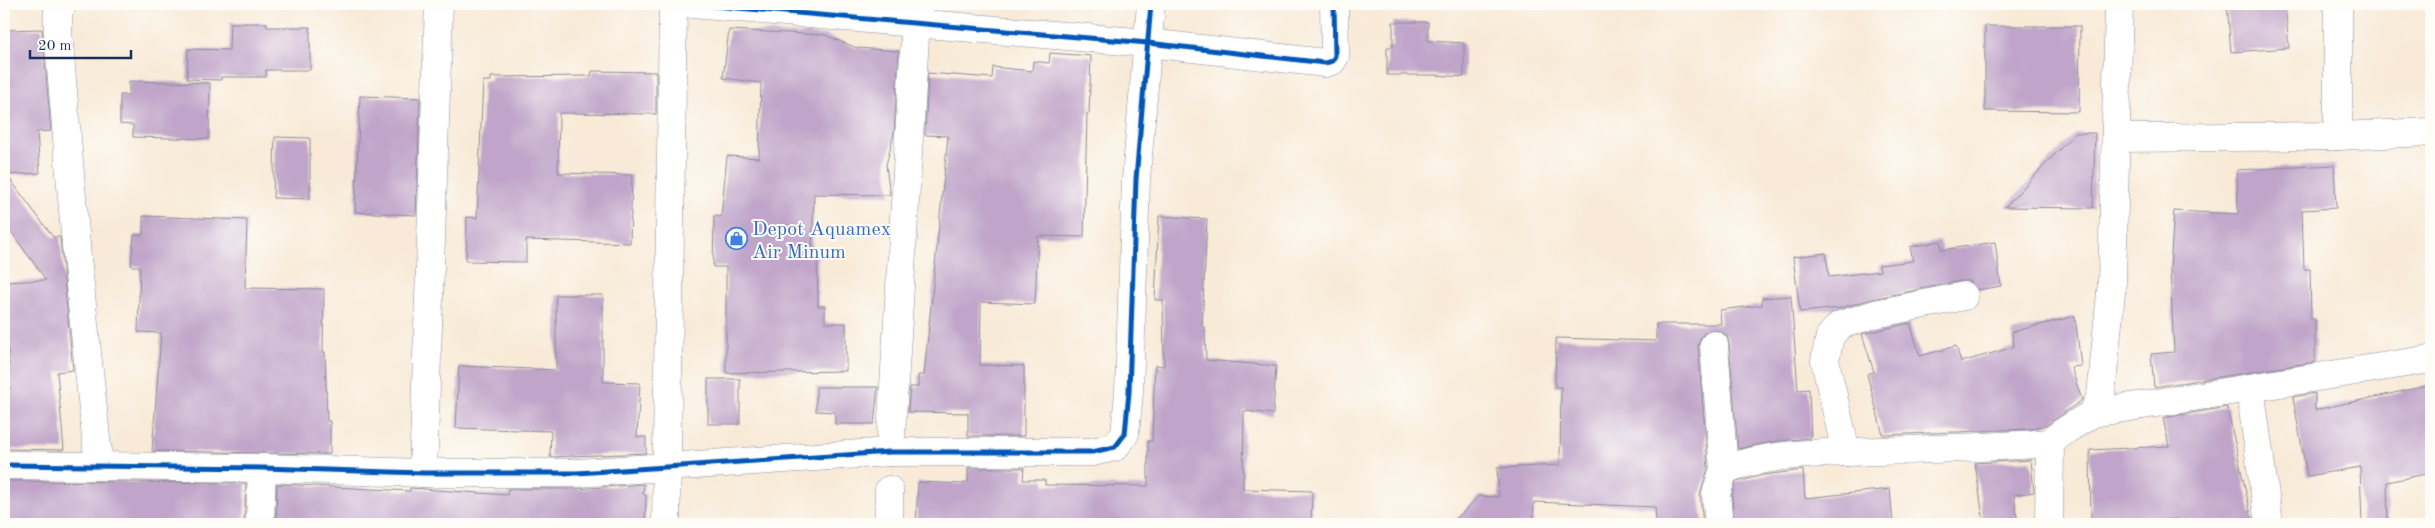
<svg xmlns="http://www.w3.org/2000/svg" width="2435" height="528" font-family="'Old Standard TT',serif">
	<rect width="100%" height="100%" fill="#fdfcf7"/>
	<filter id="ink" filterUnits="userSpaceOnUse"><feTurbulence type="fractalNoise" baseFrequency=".02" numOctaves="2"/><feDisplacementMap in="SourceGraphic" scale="10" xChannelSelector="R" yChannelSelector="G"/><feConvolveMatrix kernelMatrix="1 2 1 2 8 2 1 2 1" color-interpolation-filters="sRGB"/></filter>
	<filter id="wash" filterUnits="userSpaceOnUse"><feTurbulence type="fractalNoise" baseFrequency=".0096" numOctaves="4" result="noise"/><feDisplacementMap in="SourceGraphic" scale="20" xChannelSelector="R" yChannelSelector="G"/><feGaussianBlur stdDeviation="1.12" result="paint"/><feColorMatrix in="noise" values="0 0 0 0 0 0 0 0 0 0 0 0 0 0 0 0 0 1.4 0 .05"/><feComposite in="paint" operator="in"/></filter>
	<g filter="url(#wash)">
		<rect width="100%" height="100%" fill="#f8ead7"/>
		<g id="blocks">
			<!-- building -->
			<g fill="#c0a4c9">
				<path d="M2227,4H2285L2289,48L2231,52Z"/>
				<path d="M1393,22H1428V41L1464,43V77L1435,75H1387V47H1393Z"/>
				<path d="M230,23H267V27H310V70H266V77H221V80L187,79L188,49L229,50Z"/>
				<path d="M1985,26H2080L2079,112L1985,111Z"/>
				<path d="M42,29L51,131L37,132L40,173L7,175L53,237H60L73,370L57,372L64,450L4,449V389H10L7,330H4V282L46,280L4,222V30Z"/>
				<path d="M729,30L825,35L857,48L899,51L894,133L886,165L890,195L814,194L812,249H817L818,306H825V323H846V371L726,373V267H713L714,216L721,217L727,156L759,158L761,83L723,78Z"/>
				<path d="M1050,53L1091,56L1089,114L1087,113L1084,237L1038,236L1035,304L981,302L980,365L1024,366V436H968V413L908,412L910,387H918V375H924L948,136L925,135L928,73L992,78L993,67L1032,71L1033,61L1049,63Z"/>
				<path d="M592,71L656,72V114L559,113L558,173L632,175L630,243L526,240V262L466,261L467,217L477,218L483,81H491V77L591,76Z"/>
				<path d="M129,81L210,83L209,139L133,137V125L120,124V95H129Z"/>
				<path d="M360,96L420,98L416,215L355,212Z"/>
				<path d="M2075,133H2095L2093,208L2005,207Z"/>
				<path d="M275,137L310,138V199L273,198Z"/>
				<path d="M2334,165L2336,208L2302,210L2304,269H2310L2311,319H2315V362L2154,387L2151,354L2174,352L2170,269L2174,211L2238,214L2237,170Z"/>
				<path d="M143,216L247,220L245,288L324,289L323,352H325L327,421H330V454L152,451L161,333L138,332L140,266H131L134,235H143Z"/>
				<path d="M1159,216L1207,219L1202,327H1205L1206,360L1276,366L1273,414L1244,411L1243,489L1312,491L1311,524H916L918,482L964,484V482H968V468H1024L1023,480H1045V485L1148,486V441H1152L1155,365L1164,366L1163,300H1155Z"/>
				<path d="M1940,241L1942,250L1995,242L2001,286L1978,290L1969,281H1961L1872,299L1841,308L1800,312L1793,257L1826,253L1829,277L1880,271L1879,265L1913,261L1910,247Z"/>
				<path d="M556,295H603V382L640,383L637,437H646V453L550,457L551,431L456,428L459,366L556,370Z"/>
				<path d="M1791,296L1798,390L1809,389L1811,438L1778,441L1738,449L1729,343L1727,336L1720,331L1712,330L1705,332L1700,339L1698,346L1708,468L1700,495L1703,524H1656L1655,507L1534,502L1533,524H1451L1479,496L1499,497L1497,468L1560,465L1561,387H1555L1556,338L1656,341V324H1721L1720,310L1762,305V298Z"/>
				<path d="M2075,316L2081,366L2071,367L2082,400L2047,425L2028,429L1883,435L1867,374L1874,372L1862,334L1910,323L1920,356L1956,346L1961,362L2014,347L2012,332Z"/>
				<rect x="708" y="379" width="32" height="45"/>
				<path d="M2431,385V473L2387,482L2388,524H2362L2360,467L2307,476L2293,397L2315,393V410Z"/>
				<path d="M816,387H878L874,424H835V412L816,411Z"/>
				<path d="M2227,407L2253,524H2177L2176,519L2134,524H2091L2090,450L2169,446L2163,418Z"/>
				<path d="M2031,460L2034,492L2014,495L2018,524H1984L1975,463Z"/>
				<path d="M1803,470L1805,498L1890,489L1893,524H1734L1732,496L1736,482L1763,475Z"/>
				<path d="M4,481L246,483L244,524H4Z"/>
				<path d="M277,484L410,491V488L507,495L508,489H577L644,484L643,494L646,495L645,524H276Z"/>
			</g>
		</g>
	</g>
	<g filter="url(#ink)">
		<use href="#blocks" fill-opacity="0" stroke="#8a8c9a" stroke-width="1"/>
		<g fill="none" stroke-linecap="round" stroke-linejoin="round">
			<defs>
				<g id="minor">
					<path d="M63,4L58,10V32L77,257L99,466"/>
					<path d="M692,4L1148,43L1325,63L1332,61L1335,56L1334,4"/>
					<path d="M2338,4V136"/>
					<path d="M2116,138L2338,136L2431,132"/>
					<path d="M1714,345L1724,470"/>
					<path d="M2250,388L2269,524"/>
					<path d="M2093,413L2431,359"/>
					<path d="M890,452L917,4"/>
					<path d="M1846,452L1825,361L1830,336L1840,325L1875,314L1964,296"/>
					<path d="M4,465L262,468L423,473H577L890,452H1092L1115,447L1125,434L1129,392L1136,179L1151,4"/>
					<path d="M423,473L439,4"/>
					<path d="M260,524L262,468"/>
					<path d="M666,524L673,4"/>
					<path d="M889,524V490"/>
					<path d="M1719,524L1716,494L1724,470C1769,452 1831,453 1879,451C1936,449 1993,447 2050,443"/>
					<path d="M2049,524L2050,443L2063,432L2093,413L2101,395L2112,282L2119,4"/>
				</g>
			</defs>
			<!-- minor casing -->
			<use href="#minor" stroke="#8a8c9a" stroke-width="29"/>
			<!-- minor -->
			<use href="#minor" stroke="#fff" stroke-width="28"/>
			<defs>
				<g id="cycleway">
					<path d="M692,4L1148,43L1325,63L1332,61L1335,56L1334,4"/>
					<path d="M4,465L262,468L423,473H577L890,452H1092L1115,447L1125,434L1129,392L1136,179L1151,4"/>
				</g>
			</defs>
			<!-- cycleway casing -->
			<use href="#cycleway" stroke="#fdfcf7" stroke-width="8"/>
			<!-- cycleway -->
			<use href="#cycleway" stroke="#0057b8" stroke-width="5"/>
		</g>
	</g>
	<!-- icons -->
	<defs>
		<symbol id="shop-ring" viewBox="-11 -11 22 22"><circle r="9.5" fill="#fdfcf7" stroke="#3f7fe0" stroke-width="1.5"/><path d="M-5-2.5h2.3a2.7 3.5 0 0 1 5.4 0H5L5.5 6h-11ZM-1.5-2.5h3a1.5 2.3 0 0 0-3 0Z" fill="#3f7fe0"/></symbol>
	</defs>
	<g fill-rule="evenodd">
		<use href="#shop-ring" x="724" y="226" width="25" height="25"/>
	</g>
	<g text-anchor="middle" stroke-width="4" stroke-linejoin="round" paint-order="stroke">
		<!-- shop labels -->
		<g font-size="20" fill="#366cbe" stroke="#fdfcf7" text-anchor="start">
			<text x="752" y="235">Depot Aquamex<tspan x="752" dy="23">Air Minum</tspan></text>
		</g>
	</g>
	<!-- margin -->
	<rect width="2435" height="528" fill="none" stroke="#fdfcf7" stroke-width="20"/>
	<!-- scale -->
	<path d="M30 50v8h101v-8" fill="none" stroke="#1b2f5e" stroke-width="2.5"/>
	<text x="38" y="50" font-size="15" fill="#1b2f5e" stroke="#fdfcf7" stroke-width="4" paint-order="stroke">20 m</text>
</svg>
